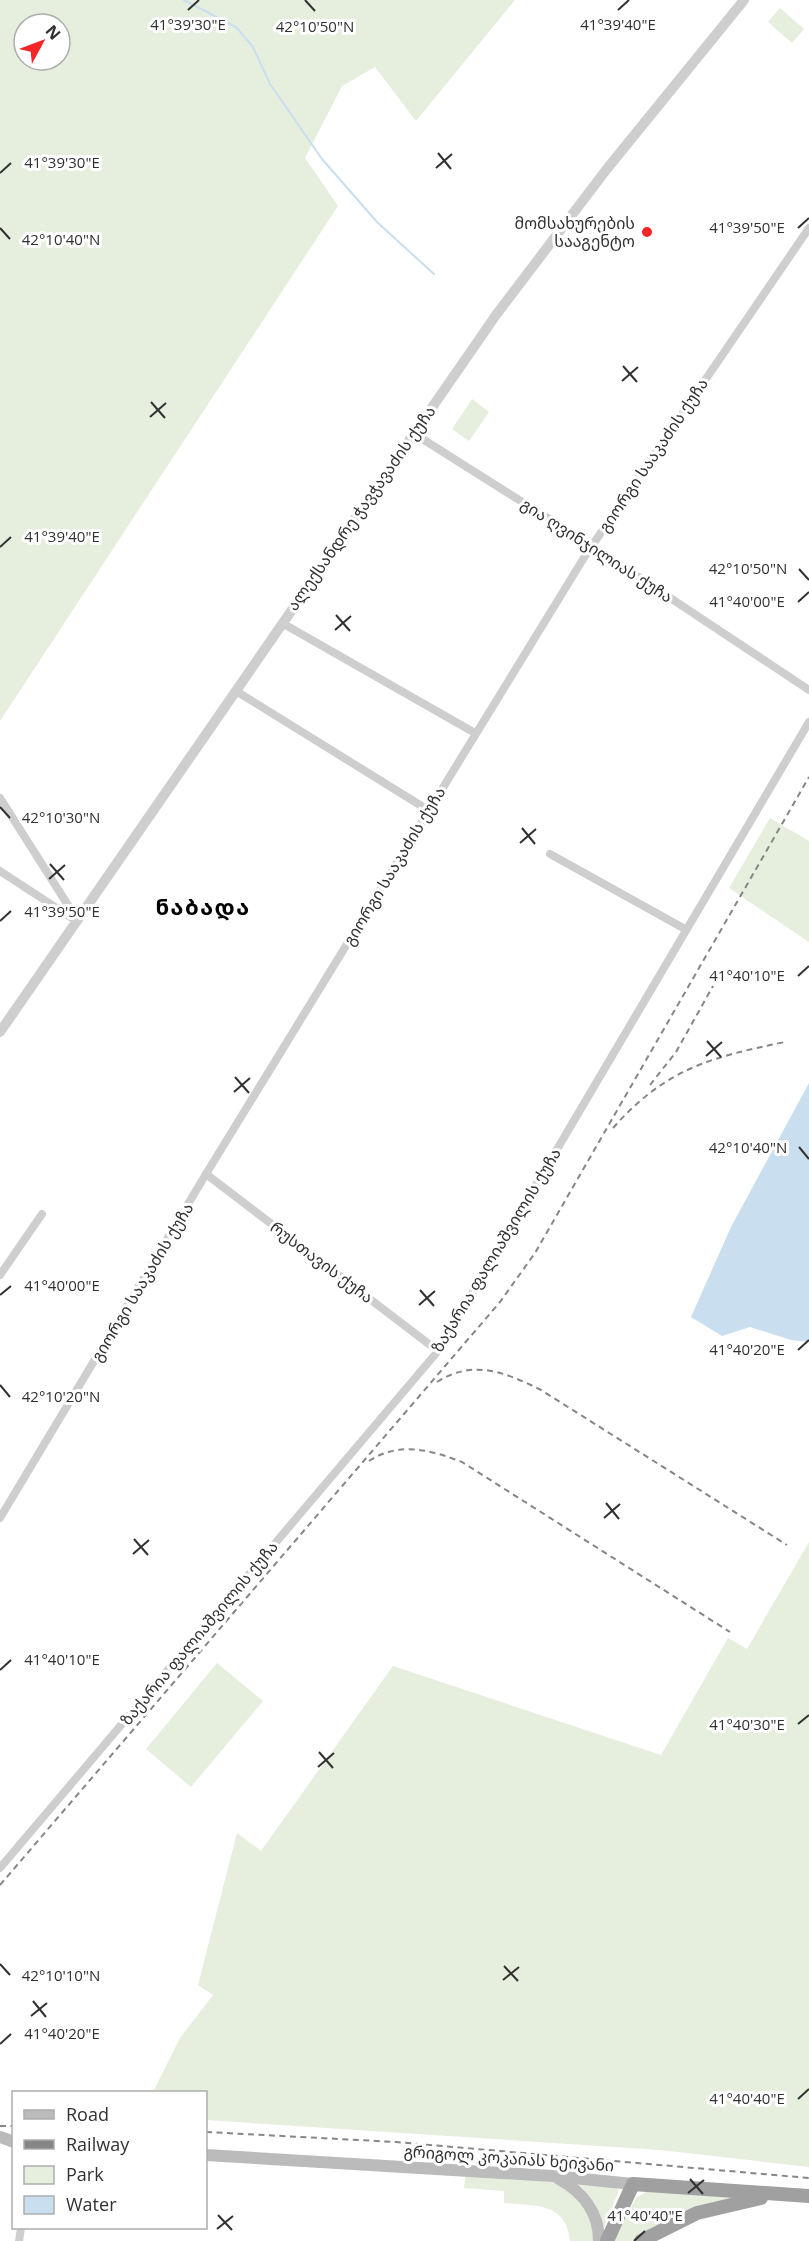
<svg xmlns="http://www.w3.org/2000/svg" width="809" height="2241" font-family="'Open Sans','Noto Sans Georgian',sans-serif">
	<rect width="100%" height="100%" fill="#fff"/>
	<!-- green -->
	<g fill="#e6eede" fill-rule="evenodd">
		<path d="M0,0H515L416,121L375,67L342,86L305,158L338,206L0,721ZM24,24H60V60H24Z"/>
		<path d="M780,8L804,29L792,43L768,22Z"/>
		<path d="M472,399L489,412L469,441L452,429Z"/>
		<path d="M770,818L809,841V942L729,888Z"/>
		<path d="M809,1542V2167L660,2150L206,2120V2092H153L180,2038L213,1995L198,1985L237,1833L261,1851L393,1666L661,1755L728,1638L747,1649Z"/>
		<path d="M217,1663L263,1701L191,1787L146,1749Z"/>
		<path d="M466,2170L553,2176L581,2194L599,2241H570C566,2202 535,2206 504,2203V2191L464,2188Z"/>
		<path d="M580,2185L616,2187L619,2190L603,2230L595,2203Z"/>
		<path d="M648,2191L732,2196V2200L696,2208L633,2241H614L636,2198Z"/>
	</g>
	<!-- water -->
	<path fill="#c9deef" d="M809,1083V1342L791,1340L750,1327L722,1336L691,1317L731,1227Z"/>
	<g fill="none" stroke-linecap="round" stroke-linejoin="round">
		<!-- stream -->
		<path stroke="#c9deef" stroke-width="2" d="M184,0L236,27L253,47L270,84L322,159L377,222L434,274"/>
		<!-- minor -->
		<g stroke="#cecece" stroke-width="8">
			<path d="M413,433L592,546L809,690"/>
			<path d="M282,623L475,733"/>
			<path d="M236,691L428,810"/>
			<path d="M0,798L78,921"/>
			<path d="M550,854L685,929"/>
			<path d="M0,871L75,920"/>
			<path d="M206,1174L438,1351"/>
			<path d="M0,1275L42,1214"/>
			<path d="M0,1518L206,1174L585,556L809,228"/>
			<path d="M0,1868L438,1351L809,722"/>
			<path d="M19,2241L21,2228"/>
		</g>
		<!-- tertiary -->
		<path stroke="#cecece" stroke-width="10" d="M0,1032L496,315L606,170L744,0"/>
		<!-- secondary -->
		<g stroke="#bbb" stroke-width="12">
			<path d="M0,2137L14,2142"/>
			<path d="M206,2155L553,2176L633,2184"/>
			<path d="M559,2179C583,2192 599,2213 599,2241"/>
		</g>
		<!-- trunk -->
		<g stroke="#a0a0a0" stroke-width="14">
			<path d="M607,2241L633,2184L809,2196"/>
			<path d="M641,2241L697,2213L761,2198"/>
		</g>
		<!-- rail -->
		<g stroke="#868686" stroke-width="2" stroke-dasharray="6 4.5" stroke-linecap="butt">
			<path d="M650,1085L676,1052L713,986"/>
			<path d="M613,1128C665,1069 711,1057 785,1042"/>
			<path d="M437,1382C473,1359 505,1372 541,1390L787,1545"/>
			<path d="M369,1461C399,1441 431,1450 462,1462L730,1632"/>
			<path d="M0,1885L500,1302L535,1253L809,777"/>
			<path d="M0,2126H14"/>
			<path d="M206,2132L396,2142L809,2178"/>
		</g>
	</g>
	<!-- ticks -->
	<path fill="none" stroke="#313131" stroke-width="2" d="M305,0L315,11M188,10L199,0M618,10L629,0M438,153L451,169M436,168L452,154M0,173L11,163M0,228L10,239M798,228L809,218M623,366L637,382M622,381L638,367M151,402L165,418M150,417L166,403M0,547L11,537M799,569L809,580M798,602L809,592M336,615L350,631M335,630L351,616M0,807L10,818M522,828L535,844M520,843L536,829M50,864L64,880M49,879L65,865M0,921L11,911M798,976L809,966M707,1041L721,1057M706,1056L722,1042M235,1077L249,1093M234,1092L250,1078M799,1147L809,1159M420,1290L434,1306M0,1295L11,1286M419,1305L435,1291M798,1350L809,1340M0,1385L10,1397M606,1503L619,1519M604,1518L620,1504M134,1539L148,1555M133,1554L149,1540M0,1670L11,1660M798,1724L809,1715M319,1752L333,1768M318,1767L334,1753M0,1964L10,1975M504,1966L518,1981M503,1980L519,1967M33,2001L46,2017M31,2016L47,2003M0,2044L11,2034M798,2099L809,2089M690,2179L703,2194M688,2193L704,2180M218,2215L232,2230M217,2229L233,2216M634,2241L645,2231"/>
	<!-- markers -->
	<circle fill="#f42628" stroke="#fff" stroke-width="2" cx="647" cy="232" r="6"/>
	<g text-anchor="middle" stroke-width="6" stroke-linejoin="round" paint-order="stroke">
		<!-- poi labels -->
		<g font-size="16" fill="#313131" stroke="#fff" text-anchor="end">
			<text x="635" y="229">მომსახურების<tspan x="635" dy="18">სააგენტო</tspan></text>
		</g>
		<!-- street labels -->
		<g font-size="16" fill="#313131" stroke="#fff">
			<text transform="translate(653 455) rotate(-56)" y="6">გიორგი სააკაძის ქუჩა</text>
			<text transform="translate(361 508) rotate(-55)" y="6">ალექსანდრე ჭავჭავაძის ქუჩა</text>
			<text transform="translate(597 550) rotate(33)" y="6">გია ღვინჯილიას ქუჩა</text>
			<text transform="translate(394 866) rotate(-59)" y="6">გიორგი სააკაძის ქუჩა</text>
			<text transform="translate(496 1250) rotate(-59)" y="6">ზაქარია ფალიაშვილის ქუჩა</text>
			<text transform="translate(322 1262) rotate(37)" y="6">რუსთავის ქუჩა</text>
			<text transform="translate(142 1282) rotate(-59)" y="6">გიორგი სააკაძის ქუჩა</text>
			<text transform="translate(199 1633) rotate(-50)" y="6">ზაქარია ფალიაშვილის ქუჩა</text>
			<text transform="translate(509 2158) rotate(4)" y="6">გრიგოლ კოკაიას ხეივანი</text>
		</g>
		<!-- district labels -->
		<g font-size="22" font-weight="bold" letter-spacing="1.5" fill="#000" stroke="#fff">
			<text x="203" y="915">ნაბადა</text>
		</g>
	</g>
	<g font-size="15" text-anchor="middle" fill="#313131" stroke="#fff" stroke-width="6" stroke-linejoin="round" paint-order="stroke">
		<text x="188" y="30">41°39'30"E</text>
		<text x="618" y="30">41°39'40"E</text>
		<text x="315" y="32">42°10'50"N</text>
		<text x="62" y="168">41°39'30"E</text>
		<text x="747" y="233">41°39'50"E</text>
		<text x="61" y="245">42°10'40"N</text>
		<text x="62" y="542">41°39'40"E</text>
		<text x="748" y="574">42°10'50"N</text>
		<text x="747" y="607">41°40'00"E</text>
		<text x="61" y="823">42°10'30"N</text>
		<text x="62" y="917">41°39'50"E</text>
		<text x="747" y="981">41°40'10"E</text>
		<text x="748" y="1153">42°10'40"N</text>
		<text x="62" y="1291">41°40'00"E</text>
		<text x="747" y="1355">41°40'20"E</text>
		<text x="61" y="1402">42°10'20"N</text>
		<text x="62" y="1665">41°40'10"E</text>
		<text x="747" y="1730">41°40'30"E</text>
		<text x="61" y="1981">42°10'10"N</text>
		<text x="62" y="2039">41°40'20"E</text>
		<text x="747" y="2104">41°40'40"E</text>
		<text x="645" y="2221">41°40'40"E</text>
	</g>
	<!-- legend -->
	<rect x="12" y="2091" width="195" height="138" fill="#ffffff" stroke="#adadad" stroke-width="1.5"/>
	<rect x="24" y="2110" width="30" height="9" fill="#bbbbbb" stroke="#adadad" stroke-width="1.5"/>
	<text x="66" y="2121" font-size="18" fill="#313131">Road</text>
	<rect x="24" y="2140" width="30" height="9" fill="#868686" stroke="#adadad" stroke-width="1.5"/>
	<text x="66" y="2151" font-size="18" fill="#313131">Railway</text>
	<rect x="24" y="2166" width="30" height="18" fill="#e6eede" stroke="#adadad" stroke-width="1.5"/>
	<text x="66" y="2181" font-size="18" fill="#313131">Park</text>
	<rect x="24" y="2196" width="30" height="18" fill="#c9deef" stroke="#adadad" stroke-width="1.5"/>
	<text x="66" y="2211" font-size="18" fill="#313131">Water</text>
	<!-- north arrow -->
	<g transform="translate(42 42) rotate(49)"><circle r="28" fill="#ffffff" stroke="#adadad" stroke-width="1.5"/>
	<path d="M0-4.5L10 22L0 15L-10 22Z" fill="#f42628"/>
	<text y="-9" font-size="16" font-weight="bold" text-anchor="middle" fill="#313131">N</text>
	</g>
</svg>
